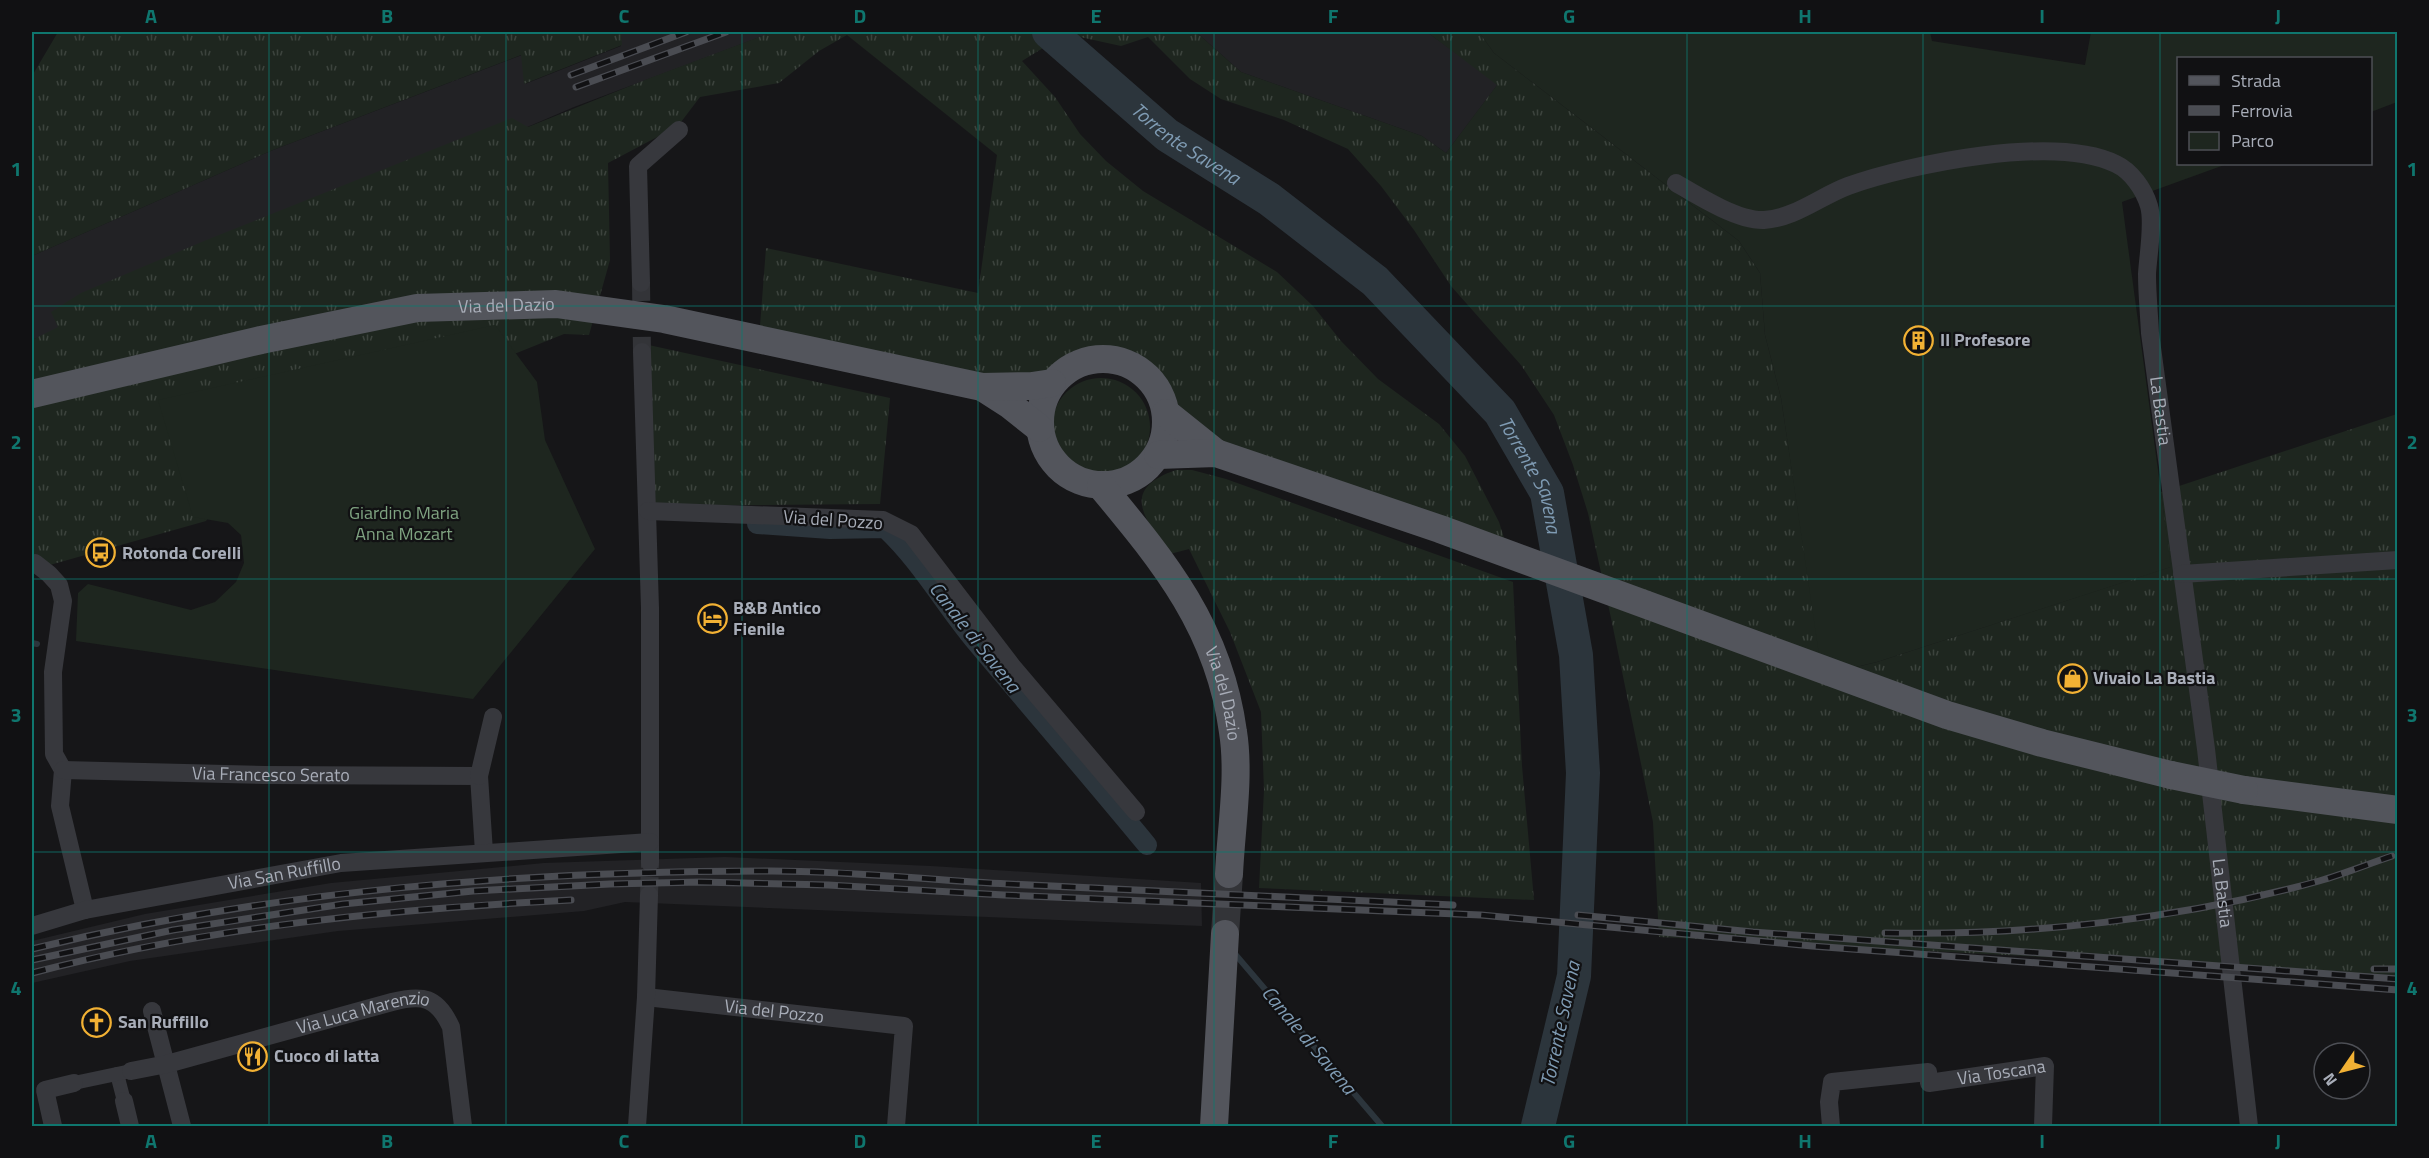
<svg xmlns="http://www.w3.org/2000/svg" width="2429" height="1158" font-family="'Titillium Web',sans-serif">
	<defs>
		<pattern id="grass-tufts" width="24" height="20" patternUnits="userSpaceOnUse" patternTransform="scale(1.5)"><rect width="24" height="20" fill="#1e261f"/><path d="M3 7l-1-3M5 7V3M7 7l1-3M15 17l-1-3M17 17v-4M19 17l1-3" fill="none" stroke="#3c433d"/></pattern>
	</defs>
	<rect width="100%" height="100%" fill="#161618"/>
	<!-- built -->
	<g fill="#222225">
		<path d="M621,32H773L574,107L32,340V256L273,150L522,55L525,84L621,46Z"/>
		<path d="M1196,32H1427L1498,84L1446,153L1422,136L1241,72Z"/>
		<path d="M725,857L931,866L1201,883L1202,926L625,902L584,911L338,931L130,961L32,983V941L145,914L331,883L544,863Z"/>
	</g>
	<!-- grass -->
	<g fill="url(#grass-tufts)">
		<path d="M58,32H621L622,45L524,84L521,55L273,150L32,256V76Z"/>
		<path d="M773,32H1196L1241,72L1422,136L1446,153L1497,85L1427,32H1479L1494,53L1739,241L1760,273L1765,335L1781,398L1823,675L1877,662L2170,567L2161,492L2397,414V979L2215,966L1659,937L1653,822L1611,618L1588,513L1573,465L1554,415L1521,365L1451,286L1414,230L1381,186L1348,149L1284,120L1221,99L1190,79L1148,37L1121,46L1080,37L1043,48L1022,61L1055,97L1080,134L1106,161L1143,191L1277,272L1313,306L1341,341L1378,379L1439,424L1465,456L1499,522L1504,538L1210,437L1173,405L1158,377L1147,367L1131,357L1118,353L1103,350L1078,353L1036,376L1009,379L760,326L766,248L978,293L997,155L847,35L819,51L779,83L700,97L678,126L608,163L610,260L589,335L564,334L462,375L233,481L206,521L32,570V340L58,327L51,312L81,293L204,241L512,118L528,127L650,78Z"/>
		<path d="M644,344L890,398L880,504L651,506Z"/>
		<circle cx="1101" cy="427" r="49"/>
		<path d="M1176,470H1192L1226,479L1513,582L1522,766L1534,900L1259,888L1264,790L1261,712L1230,632L1189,549L1170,554C1146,520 1118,490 1176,470Z"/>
	</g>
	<!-- green -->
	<g fill="#1e261f">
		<path d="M1479,32H1930L1932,41L2085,65L2091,32H2397V102L2371,112L2370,58H2178V164H2227L2122,202L2171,567L1877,662L1822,675L1781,398L1765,335L1760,273L1739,241L1494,53Z"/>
		<path d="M495,325L537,382L545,440L595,549L473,699L76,641L78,593L88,584L191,610L215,602L236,582L244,563L241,535L228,523L193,517L158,400Z"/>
	</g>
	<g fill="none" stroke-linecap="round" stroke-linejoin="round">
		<!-- stream -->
		<g stroke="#2c353c" stroke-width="6">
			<path d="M32,643L37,644"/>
			<path d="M1235,954L1382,1126"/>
		</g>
		<!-- canal -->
		<path stroke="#2c353c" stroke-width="20" d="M757,524L830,529L885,528C923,564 944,604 976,642C1033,710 1091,777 1147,845"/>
		<!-- river -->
		<path stroke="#2c353c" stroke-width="34" id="s1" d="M1049,32L1167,135L1269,199L1375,281L1500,412L1547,493L1576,655L1583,773L1574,976L1538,1126"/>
		<!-- minor-tunnel -->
		<g stroke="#333438" stroke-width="18" stroke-dasharray="18 9" stroke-linecap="butt">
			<path d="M641,283L642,352"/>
			<path d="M649,895L650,863"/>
		</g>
		<!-- primary-tunnel -->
		<path stroke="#333438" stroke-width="28" stroke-dasharray="28 14" stroke-linecap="butt" d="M1225,934L1229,874"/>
		<!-- pedestrian -->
		<g stroke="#37383d" stroke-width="14">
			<path d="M117,1074L124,1101"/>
			<path d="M74,1083L131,1071"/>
		</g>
		<!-- minor -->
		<g stroke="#37383d" stroke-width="18">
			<path id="s2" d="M1676,183C1698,196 1738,221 1764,220C1795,218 1819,197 1848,186C1910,164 2055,134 2116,164C2131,171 2144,189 2149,206C2154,223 2148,255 2147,274C2147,293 2149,313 2150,333L2206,749L2249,1126"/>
			<path d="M641,283L638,166L679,130"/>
			<path d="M642,352L650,608V863"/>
			<path d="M648,511L883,520L911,534L1012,666L1136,812"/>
			<path d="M32,564L35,563L49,574L59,585L63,601L53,672L54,754L63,770L60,806L85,910"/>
			<path d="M2182,574L2398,560"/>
			<path id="s3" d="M63,770L265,775L479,776L484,852"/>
			<path d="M479,776L493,717"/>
			<path id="s4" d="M32,926L85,910L341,863L650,842"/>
			<path id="s5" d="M646,997L904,1026L896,1126"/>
			<path d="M152,1011L182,1126"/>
			<path id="s6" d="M131,1071L167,1064L392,1002C423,994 437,997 451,1027L463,1126"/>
			<path d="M124,1101L130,1126"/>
			<path d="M53,1126L45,1090L74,1083"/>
			<path d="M637,1126L646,997L649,895"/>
			<path id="s7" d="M1831,1126L1829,1102L1832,1082L1928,1072L1929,1083L2045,1066L2043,1126"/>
		</g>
		<!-- primary -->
		<g stroke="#53555c" stroke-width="28">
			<circle cx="1103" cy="422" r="63"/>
			<path d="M982,387L1010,405L1039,428"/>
			<path id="s8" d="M32,394L261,340L417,308L556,304L664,319L982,387L1032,386L1052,383"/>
			<path d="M1166,413L1216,453"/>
			<path d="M1158,455L1216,453L1440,529L1947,715L2042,743L2171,775"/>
			<path id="s9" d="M1101,486C1165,563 1219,628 1233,732C1240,776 1231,829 1229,874"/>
			<path d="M2244,790L2398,810"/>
			<path d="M1214,1126L1225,934"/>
		</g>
		<defs>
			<g id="rail">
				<path d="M571,75L686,32"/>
				<path d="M576,87L726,32"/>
				<path d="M1578,915L1753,932L2398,979"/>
				<path d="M1885,933C2027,936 2182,919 2319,881C2344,874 2368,864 2392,856"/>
				<path d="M32,949C273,890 523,871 772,871C851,871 930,880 1008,884C1156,891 1305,898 1453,905"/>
				<path d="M32,960L173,930L343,904L473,891L610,884L700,882L828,885L1004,895L1481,915L1812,946L2398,990"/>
				<path d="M2374,969H2398"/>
				<path d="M32,973C207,927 390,909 571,900"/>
			</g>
		</defs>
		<!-- rail casing -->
		<use href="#rail" stroke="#4a4c52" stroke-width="7"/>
		<!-- rail -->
		<use href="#rail" stroke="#111113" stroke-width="4.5" stroke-dasharray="14" stroke-linecap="butt"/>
		<!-- primary-bridge -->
		<path stroke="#53555c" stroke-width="28" d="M2171,775L2244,790"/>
	</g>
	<!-- grid -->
	<path fill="none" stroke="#0f766e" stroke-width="1.5" stroke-opacity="0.55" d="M269,32V1126M506,32V1126M742,32V1126M978,32V1126M1214,32V1126M1451,32V1126M1687,32V1126M1923,32V1126M2160,32V1126M32,306H2398M32,579H2398M32,852H2398"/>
	<!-- icons -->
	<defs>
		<symbol id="building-ring" viewBox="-11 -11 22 22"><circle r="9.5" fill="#111113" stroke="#f2b134" stroke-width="1.5"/><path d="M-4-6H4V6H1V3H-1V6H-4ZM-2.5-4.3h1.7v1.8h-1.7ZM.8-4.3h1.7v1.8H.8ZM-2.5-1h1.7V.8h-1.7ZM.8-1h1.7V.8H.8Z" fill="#f2b134"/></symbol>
		<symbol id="bus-ring" viewBox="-11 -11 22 22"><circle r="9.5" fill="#111113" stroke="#f2b134" stroke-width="1.5"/><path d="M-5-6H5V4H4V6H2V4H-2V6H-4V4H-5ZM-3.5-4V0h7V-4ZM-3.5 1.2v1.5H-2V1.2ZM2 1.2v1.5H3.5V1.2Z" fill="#f2b134"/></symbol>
		<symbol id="hotel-ring" viewBox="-11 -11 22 22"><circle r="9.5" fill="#111113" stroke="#f2b134" stroke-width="1.5"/><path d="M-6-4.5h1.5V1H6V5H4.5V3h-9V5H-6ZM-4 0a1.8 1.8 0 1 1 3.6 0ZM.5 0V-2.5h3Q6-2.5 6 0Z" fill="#f2b134"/></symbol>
		<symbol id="shop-ring" viewBox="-11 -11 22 22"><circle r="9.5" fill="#111113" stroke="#f2b134" stroke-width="1.5"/><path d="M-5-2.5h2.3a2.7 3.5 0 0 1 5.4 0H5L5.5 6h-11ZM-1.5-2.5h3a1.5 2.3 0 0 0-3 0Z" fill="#f2b134"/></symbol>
		<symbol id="church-ring" viewBox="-11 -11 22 22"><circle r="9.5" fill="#111113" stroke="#f2b134" stroke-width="1.5"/><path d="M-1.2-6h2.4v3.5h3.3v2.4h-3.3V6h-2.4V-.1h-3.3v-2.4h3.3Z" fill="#f2b134"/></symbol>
		<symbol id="restaurant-ring" viewBox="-11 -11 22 22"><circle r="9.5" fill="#111113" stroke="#f2b134" stroke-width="1.5"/><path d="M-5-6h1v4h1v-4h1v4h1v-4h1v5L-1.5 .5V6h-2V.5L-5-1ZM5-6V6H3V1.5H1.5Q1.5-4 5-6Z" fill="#f2b134"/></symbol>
	</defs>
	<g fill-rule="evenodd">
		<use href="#building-ring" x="1902" y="324" width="33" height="33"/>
		<use href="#bus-ring" x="84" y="536" width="33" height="33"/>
		<use href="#hotel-ring" x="696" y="602" width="33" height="33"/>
		<use href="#shop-ring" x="2056" y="662" width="33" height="33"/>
		<use href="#church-ring" x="80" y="1006" width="33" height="33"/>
		<use href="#restaurant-ring" x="236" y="1040" width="33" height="33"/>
	</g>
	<g text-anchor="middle" stroke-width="4.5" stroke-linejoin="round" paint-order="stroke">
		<!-- street labels -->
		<g font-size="18" fill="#a8adb8" stroke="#111113">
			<text dy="6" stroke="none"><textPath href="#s8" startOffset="484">Via del Dazio</textPath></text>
			<text dy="6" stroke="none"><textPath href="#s2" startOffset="722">La Bastia</textPath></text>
			<text transform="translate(833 520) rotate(4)" y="6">Via del Pozzo</text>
			<text dy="6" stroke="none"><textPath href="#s9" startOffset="244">Via del Dazio</textPath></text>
			<text dy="6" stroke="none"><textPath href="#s3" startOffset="208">Via Francesco Serato</textPath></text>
			<text dy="6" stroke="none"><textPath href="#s4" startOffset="258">Via San Ruffillo</textPath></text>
			<text dy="6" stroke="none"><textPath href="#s2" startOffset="1208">La Bastia</textPath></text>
			<text dy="6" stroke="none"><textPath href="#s5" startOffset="129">Via del Pozzo</textPath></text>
			<text dy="6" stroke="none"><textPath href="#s6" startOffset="240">Via Luca Marenzio</textPath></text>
			<text dy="6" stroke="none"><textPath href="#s7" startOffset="225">Via Toscana</textPath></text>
		</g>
		<!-- poi labels -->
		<g font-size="18" font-weight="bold" fill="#a8adb8" stroke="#111113" text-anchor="start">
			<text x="1940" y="346">Il Profesore</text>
			<text x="122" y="559">Rotonda Corelli</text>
			<text x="733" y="614">B&amp;B Antico<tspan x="733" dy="21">Fienile</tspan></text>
			<text x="2093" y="684">Vivaio La Bastia</text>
			<text x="118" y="1028">San Ruffillo</text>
			<text x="274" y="1062">Cuoco di latta</text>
		</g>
		<!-- park labels -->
		<g font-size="18" fill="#7fa381" stroke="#111113">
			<text x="404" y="519">Giardino Maria<tspan x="404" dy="21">Anna Mozart</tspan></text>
		</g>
		<!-- water labels -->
		<g font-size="20" font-style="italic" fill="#7f9bb3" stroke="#111113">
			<text dy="7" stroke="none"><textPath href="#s1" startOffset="177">Torrente Savena</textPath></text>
			<text dy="7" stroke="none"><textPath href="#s1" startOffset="663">Torrente Savena</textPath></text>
			<text transform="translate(975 637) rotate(52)" y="7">Canale di Savena</text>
			<text transform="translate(1560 1024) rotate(-78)" y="7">Torrente Savena</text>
			<text transform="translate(1309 1040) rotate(50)" y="7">Canale di Savena</text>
		</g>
	</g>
	<!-- border -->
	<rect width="2429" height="1158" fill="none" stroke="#111113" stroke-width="66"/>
	<!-- legend -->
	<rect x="2177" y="57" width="195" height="108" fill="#111113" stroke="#4d4f55" stroke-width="1.5"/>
	<rect x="2189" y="76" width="30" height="9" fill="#53555c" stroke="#4d4f55" stroke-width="1.5"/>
	<text x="2231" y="87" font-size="18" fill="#a8adb8">Strada</text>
	<rect x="2189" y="106" width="30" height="9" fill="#4a4c52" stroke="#4d4f55" stroke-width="1.5"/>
	<text x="2231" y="117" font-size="18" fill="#a8adb8">Ferrovia</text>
	<rect x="2189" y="132" width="30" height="18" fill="#1e261f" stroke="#4d4f55" stroke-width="1.5"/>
	<text x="2231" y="147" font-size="18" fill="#a8adb8">Parco</text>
	<!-- north arrow -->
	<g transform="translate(2342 1071) rotate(235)"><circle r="28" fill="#111113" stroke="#4d4f55" stroke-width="1.5"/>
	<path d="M0-4.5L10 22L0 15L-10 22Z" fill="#f2b134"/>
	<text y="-9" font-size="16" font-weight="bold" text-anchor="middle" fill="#a8adb8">N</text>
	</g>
	<rect x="33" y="33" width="2363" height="1092" fill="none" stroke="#0f766e" stroke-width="2"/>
	<g font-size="20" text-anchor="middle" font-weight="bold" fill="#0f766e">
		<text x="151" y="23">A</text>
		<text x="387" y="23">B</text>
		<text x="624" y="23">C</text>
		<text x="860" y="23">D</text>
		<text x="1096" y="23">E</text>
		<text x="1333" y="23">F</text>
		<text x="1569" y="23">G</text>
		<text x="1805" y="23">H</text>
		<text x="2042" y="23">I</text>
		<text x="2278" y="23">J</text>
		<text x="16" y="176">1</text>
		<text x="2412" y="176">1</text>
		<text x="16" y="449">2</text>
		<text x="2412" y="449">2</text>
		<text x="16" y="722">3</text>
		<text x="2412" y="722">3</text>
		<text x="16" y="995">4</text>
		<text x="2412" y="995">4</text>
		<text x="151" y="1148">A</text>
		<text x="387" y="1148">B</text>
		<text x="624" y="1148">C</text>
		<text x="860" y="1148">D</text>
		<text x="1096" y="1148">E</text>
		<text x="1333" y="1148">F</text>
		<text x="1569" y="1148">G</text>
		<text x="1805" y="1148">H</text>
		<text x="2042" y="1148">I</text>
		<text x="2278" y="1148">J</text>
	</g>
</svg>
